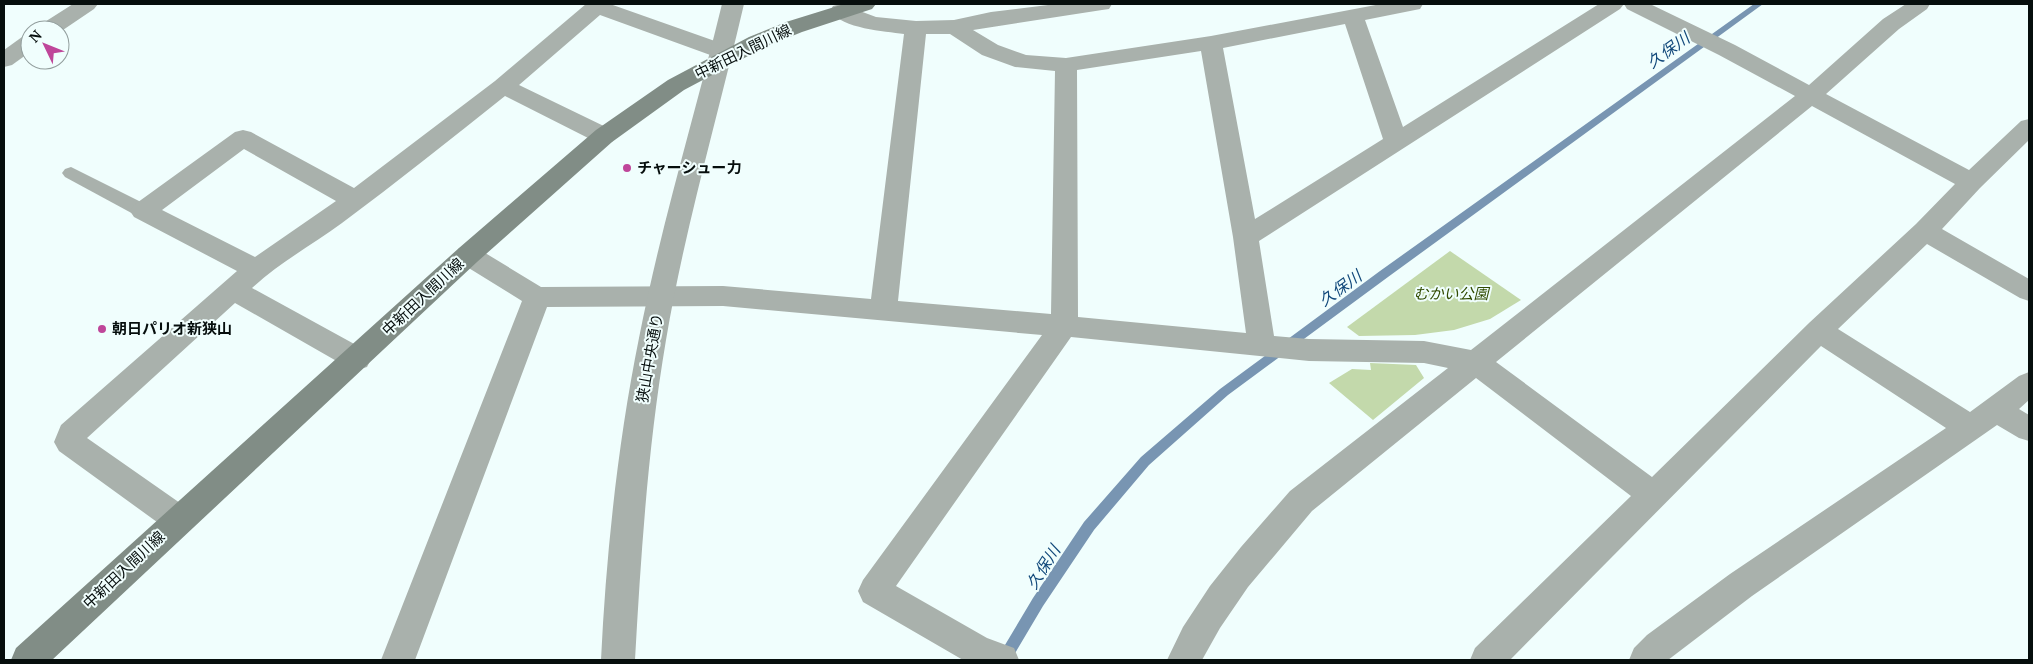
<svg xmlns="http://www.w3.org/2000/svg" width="2033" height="664" font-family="'PT Serif','Noto Sans JP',serif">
	<rect width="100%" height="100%" fill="#f0fefd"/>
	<!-- green -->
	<g fill="#c3d9ab">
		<path d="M1450,251L1521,300L1490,319L1454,330L1415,335L1359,336L1347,327Z"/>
		<path d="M1370,363L1416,365L1424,378L1373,420L1329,383L1352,369L1371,370Z"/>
	</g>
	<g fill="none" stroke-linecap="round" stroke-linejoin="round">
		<!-- stream -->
		<path fill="#7895b2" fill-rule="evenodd" d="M1754,4H1763L1388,277L1228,395L1149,465L1094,530L1043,606L1011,660H996L1033,598L1084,522L1141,457L1220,389L1380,271Z"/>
		<!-- service -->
		<path fill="#a9b1ac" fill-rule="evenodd" d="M71,167L149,206L152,211L149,216L143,218L137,216L65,177L62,173L65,169Z"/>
		<!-- minor -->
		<g fill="#a9b1ac" fill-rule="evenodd">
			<path d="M73,4H98L94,9L60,32V30H37L40,25Z"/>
			<path d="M586,4H610L729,46L732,51L729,56L721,58L713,56L600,15L519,85L612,130L616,136L612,142L604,144L596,142L505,96C451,139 397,182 342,223C312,245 279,263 252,288L367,351L371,359L367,367L357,370L347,367L235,303L87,438L190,510L195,520L190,530L179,534L168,530L59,451L54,442L61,425L237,271L134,217L130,211L134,205L235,132L243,130L251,132L354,188L495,81ZM244,149L336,201L255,257L162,210Z"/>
			<path d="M841,4L876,17L916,21L954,20L991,12L1056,4H1112L1109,9L1102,10L973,30L998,45L1026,55L1066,58L1211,36L1381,4H1423L1420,9L1365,20L1403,127L1599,4H1650L1735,45L1809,85L1883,19L1906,4H1930L1927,9L1899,29L1826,94L1969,170L2021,121L2029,119V140L1980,188L1942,229L2029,279V301L2020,298L1927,244L1838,329L1970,412L2019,376L2029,372V400L2019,409L2029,415V441L2019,438L1997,425L1752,596L1668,660H1629L1634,648L1647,635L1730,574L1946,428L1821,346L1510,660H1470L1475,648L1631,496L1476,378L1312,511L1248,587L1220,628L1202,660H1167L1183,627L1210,586L1241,547L1290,491L1448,368L1424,363L1309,361L1071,337L896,586L987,638L1014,648L1019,660H963L863,602L858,591L863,580L1042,335L723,306L547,307L415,660H381L522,301L459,262L455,255L459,248L468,245L477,248L541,287L723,286L871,299L904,34C884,31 843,29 830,11L833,6ZM1624,4L1627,9L1719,55L1795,96L1471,350L1424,341L1309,339L1274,336L1259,241L1620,9ZM1345,24L1383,139L1255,219L1223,48ZM926,34H950L982,55L1015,67L1055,71L1051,314L898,301ZM1201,51L1233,237L1246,333L1078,317L1077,70ZM1812,106L1955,184L1916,224L1809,323L1652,477L1496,362Z"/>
			<path d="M30,35V52L12,65L4,67V50L22,37Z"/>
		</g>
		<!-- tertiary -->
		<path fill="#a9b1ac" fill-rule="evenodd" d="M722,4H744C718,116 685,227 666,340C648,446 641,553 635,660H601C606,554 618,442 639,338C661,225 695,115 722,4Z"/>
		<!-- secondary -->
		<path fill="#818d86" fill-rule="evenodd" d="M844,4H876L872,9L802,32L765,47L684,90L612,142L477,262L52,660H11L16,648L459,248L596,130L668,80L749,37L786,22Z"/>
	</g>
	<!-- markers -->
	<g fill="#bf469a" stroke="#f0fefd" stroke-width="2">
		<circle cx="627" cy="168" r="5"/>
		<circle cx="102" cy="329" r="5"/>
	</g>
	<g text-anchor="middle" stroke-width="4" stroke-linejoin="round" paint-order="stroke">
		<!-- street labels -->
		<g font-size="15" fill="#060e0d" stroke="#f0fefd">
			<text transform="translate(743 52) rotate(-26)" y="5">中新田入間川線</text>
			<text transform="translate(423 297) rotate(-43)" y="5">中新田入間川線</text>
			<text transform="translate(650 358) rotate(-80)" y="5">狭山中央通り</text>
			<text transform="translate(124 570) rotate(-43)" y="5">中新田入間川線</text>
		</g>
		<!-- poi labels -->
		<g font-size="15" font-weight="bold" fill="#060e0d" stroke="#f0fefd" text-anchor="start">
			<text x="637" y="173">チャーシュー力</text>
			<text x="112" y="334">朝日パリオ新狭山</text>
		</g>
		<!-- park labels -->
		<g font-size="15" font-style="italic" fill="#314b00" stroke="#f0fefd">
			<text x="1451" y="299">むかい公園</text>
		</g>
		<!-- water labels -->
		<g font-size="16" font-style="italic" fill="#12497b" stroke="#f0fefd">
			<text transform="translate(1668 50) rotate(-36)" y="6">久保川</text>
			<text transform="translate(1340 288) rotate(-36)" y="6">久保川</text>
			<text transform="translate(1043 567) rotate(-58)" y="6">久保川</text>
		</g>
	</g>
	<!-- border -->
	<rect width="2033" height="664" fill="none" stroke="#060e0d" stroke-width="10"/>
	<!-- north arrow -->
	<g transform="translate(45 45) rotate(313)"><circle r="24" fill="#f0fefd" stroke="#929e9d"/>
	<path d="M0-4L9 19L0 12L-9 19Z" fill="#bf469a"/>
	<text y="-8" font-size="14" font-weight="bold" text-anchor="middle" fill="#060e0d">N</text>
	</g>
</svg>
